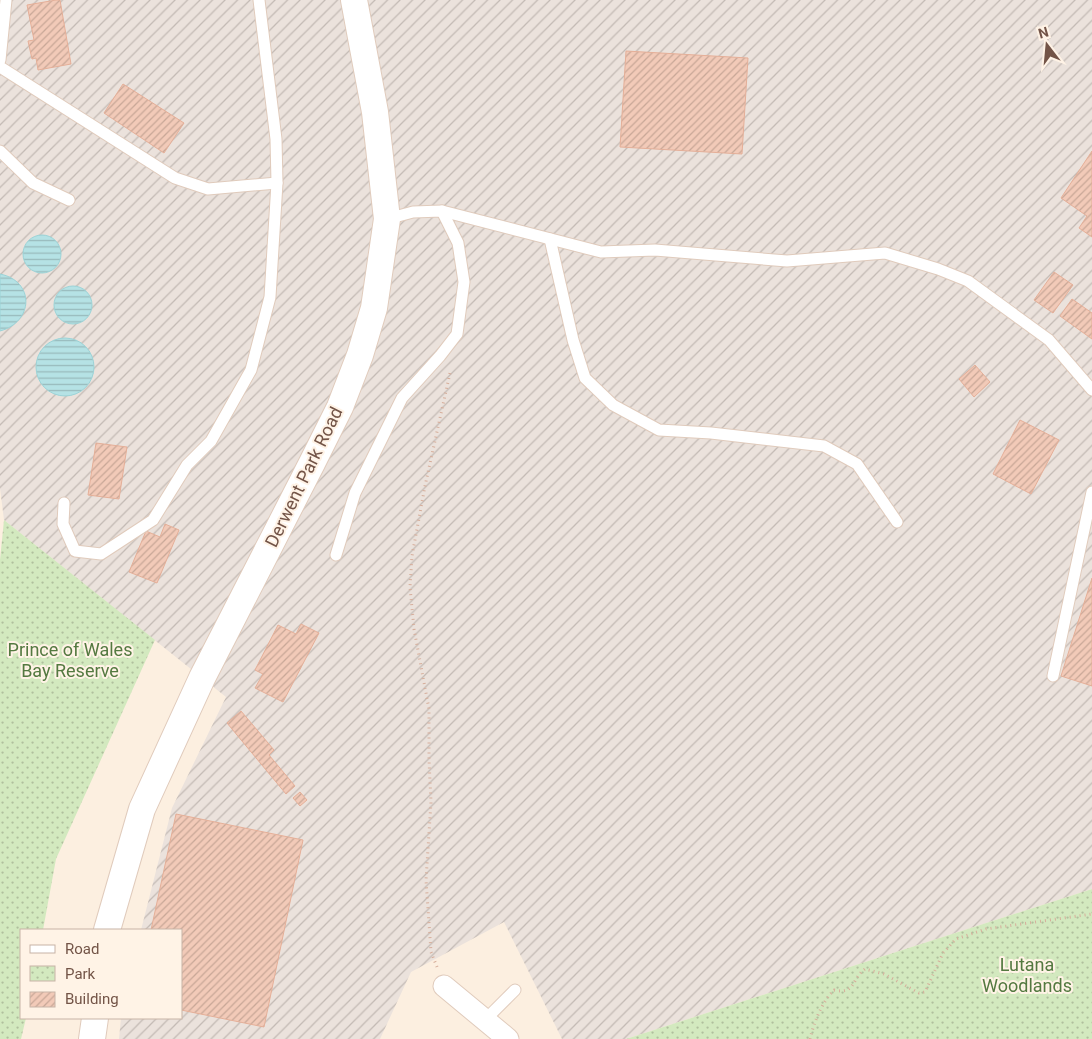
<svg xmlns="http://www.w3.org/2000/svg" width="1092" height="1039" font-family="Roboto,sans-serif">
	<defs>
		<pattern id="industrial-furrows" width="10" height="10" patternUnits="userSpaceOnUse" patternTransform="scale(1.25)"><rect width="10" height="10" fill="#ebe2dc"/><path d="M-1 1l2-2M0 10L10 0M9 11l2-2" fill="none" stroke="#c3bab4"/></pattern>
		<pattern id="park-dots" width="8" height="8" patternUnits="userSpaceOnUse" patternTransform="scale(1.25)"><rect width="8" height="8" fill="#d3e9bf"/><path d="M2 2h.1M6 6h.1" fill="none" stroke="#b0bf9d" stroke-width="1.8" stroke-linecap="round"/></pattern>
		<pattern id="water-rules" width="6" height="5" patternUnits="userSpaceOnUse" patternTransform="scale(1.25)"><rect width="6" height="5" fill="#b5e2e5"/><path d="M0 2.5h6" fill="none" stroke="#98babb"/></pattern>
		<pattern id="building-hatch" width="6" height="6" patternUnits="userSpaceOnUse" patternTransform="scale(1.25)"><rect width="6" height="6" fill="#f2cab8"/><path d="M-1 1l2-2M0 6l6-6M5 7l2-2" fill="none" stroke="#c8a797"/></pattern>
	</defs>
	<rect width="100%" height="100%" fill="#fcefe0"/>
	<!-- industrial -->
	<path fill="url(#industrial-furrows)" d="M0,0H1092V889L626,1039H562L504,922L411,972L380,1039H119L121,1018H181V930H141L172,808L226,697L4,520L0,488Z"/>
	<!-- park -->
	<g fill="url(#park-dots)">
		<path d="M4,520L155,640L56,859L43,930H21V1018H26L21,1039H0V560Z"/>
		<path d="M1092,889V1039H626Z"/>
	</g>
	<!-- water -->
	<g fill="url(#water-rules)" stroke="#9bd3d7">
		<circle cx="42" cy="254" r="19"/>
		<path d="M0,274C35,281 34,322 0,331Z"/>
		<circle cx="73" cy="305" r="19"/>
		<circle cx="65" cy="367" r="29"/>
	</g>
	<!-- building -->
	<g fill="url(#building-hatch)" stroke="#e5af98">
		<path d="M56,0H60L71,64L38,70L36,58L32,59L28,41L34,40L27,5Z"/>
		<path d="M626,51L748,58L742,154L620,147Z"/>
		<path d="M123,84L184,123L164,153L104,113Z"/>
		<path d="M1092,151V237L1079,228L1087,216L1061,198Z"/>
		<path d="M1054,272L1073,285L1053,313L1034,300Z"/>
		<path d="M1072,299L1092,313V339L1060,316Z"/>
		<path d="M975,365L990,382L974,397L959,379Z"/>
		<path d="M1020,420L1059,440L1031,494L993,474Z"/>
		<path d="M96,443L127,447L119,499L88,495Z"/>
		<path d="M165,524L179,530L157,583L129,572L146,531L160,537Z"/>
		<path d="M1092,578V686L1061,676Z"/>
		<path d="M301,624L319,633L283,702L255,688L263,674L255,670L278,625L296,634Z"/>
		<path d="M241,711L274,750L269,755L295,786L286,794L227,723Z"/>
		<path d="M300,792L307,800L300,806L293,798Z"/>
		<path d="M176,814L303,840L264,1027L181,1010V930H151Z"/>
	</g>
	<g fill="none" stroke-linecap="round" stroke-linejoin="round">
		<defs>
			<g id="service">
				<path d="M0,60L6,0"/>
				<path d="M0,67L175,178L208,189L277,183"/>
				<path d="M0,151L33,183L69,200"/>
				<path d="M387,219L413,212L442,211L601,252L655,250L787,261L885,253L938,269L968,281L1049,340L1092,390"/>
				<path d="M550,239L573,340L585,378L613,405L659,430L711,433L824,446L857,464L897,522"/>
				<path d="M64,503L63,524L75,551L101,554L153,520L187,465L211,441L251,370L270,297L277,183L276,139L259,0"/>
				<path d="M336,555L355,493L402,398L440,356L457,334L464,282L458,243L442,211"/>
				<path d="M1053,676L1092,492"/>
				<path d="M486,1019L515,990"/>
			</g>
			<path id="minor" d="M444,986L508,1039"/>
			<g id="tertiary">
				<path d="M107,930L142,809L202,678L312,463L340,407L360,355L374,308L387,219L375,112L354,0"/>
				<path d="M92,1039L95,1018"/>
			</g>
		</defs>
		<!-- service casing -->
		<use href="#service" stroke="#e0cbbc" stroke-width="13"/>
		<!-- minor casing -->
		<use href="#minor" stroke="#e0cbbc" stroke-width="23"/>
		<!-- tertiary casing -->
		<use href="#tertiary" stroke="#e0cbbc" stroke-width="28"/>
		<!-- path -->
		<g stroke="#d6ae9b" stroke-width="3" stroke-dasharray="1 4" stroke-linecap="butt">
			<path d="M437,967L431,952L426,880L431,802L429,760V709L414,629L410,587L412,556L425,486L450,373"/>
			<path d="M810,1039C814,1022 822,1002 834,990C856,995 851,979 865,969L884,974L919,993L925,992L943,953L956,939L986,929L1092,914"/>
		</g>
		<!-- service -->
		<use href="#service" stroke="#fff" stroke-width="11"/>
		<!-- minor -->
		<use href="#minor" stroke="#fff" stroke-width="21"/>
		<!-- tertiary -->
		<use href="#tertiary" stroke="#fff" stroke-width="26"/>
	</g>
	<g text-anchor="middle" stroke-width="4" stroke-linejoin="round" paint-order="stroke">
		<!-- street labels -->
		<g font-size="18" fill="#735447" stroke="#fff3e6">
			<text transform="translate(304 477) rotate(-64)" y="6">Derwent Park Road</text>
		</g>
		<!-- park labels -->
		<g font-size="18" fill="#547940" stroke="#fff3e6">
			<text x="70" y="656">Prince of Wales<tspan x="70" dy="21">Bay Reserve</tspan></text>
			<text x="1027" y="971">Lutana<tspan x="1027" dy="21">Woodlands</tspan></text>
		</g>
	</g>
	<!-- legend -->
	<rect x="20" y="929" width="162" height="90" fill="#fff3e6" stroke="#c7b3a6"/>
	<rect x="30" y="945" width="25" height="8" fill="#ffffff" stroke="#c7b3a6"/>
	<text x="65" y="954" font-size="15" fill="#735447">Road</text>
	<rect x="30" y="966" width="25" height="15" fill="url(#park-dots)" stroke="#c7b3a6"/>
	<text x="65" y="979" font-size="15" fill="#735447">Park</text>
	<rect x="30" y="992" width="25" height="15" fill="url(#building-hatch)" stroke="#c7b3a6"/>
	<text x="65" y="1004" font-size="15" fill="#735447">Building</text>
	<!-- north arrow -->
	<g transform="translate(1047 45) rotate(344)" stroke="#fff3e6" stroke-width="4" paint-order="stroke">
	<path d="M0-4L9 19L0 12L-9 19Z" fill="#735447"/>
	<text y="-8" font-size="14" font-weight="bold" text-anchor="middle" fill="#735447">N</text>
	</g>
</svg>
